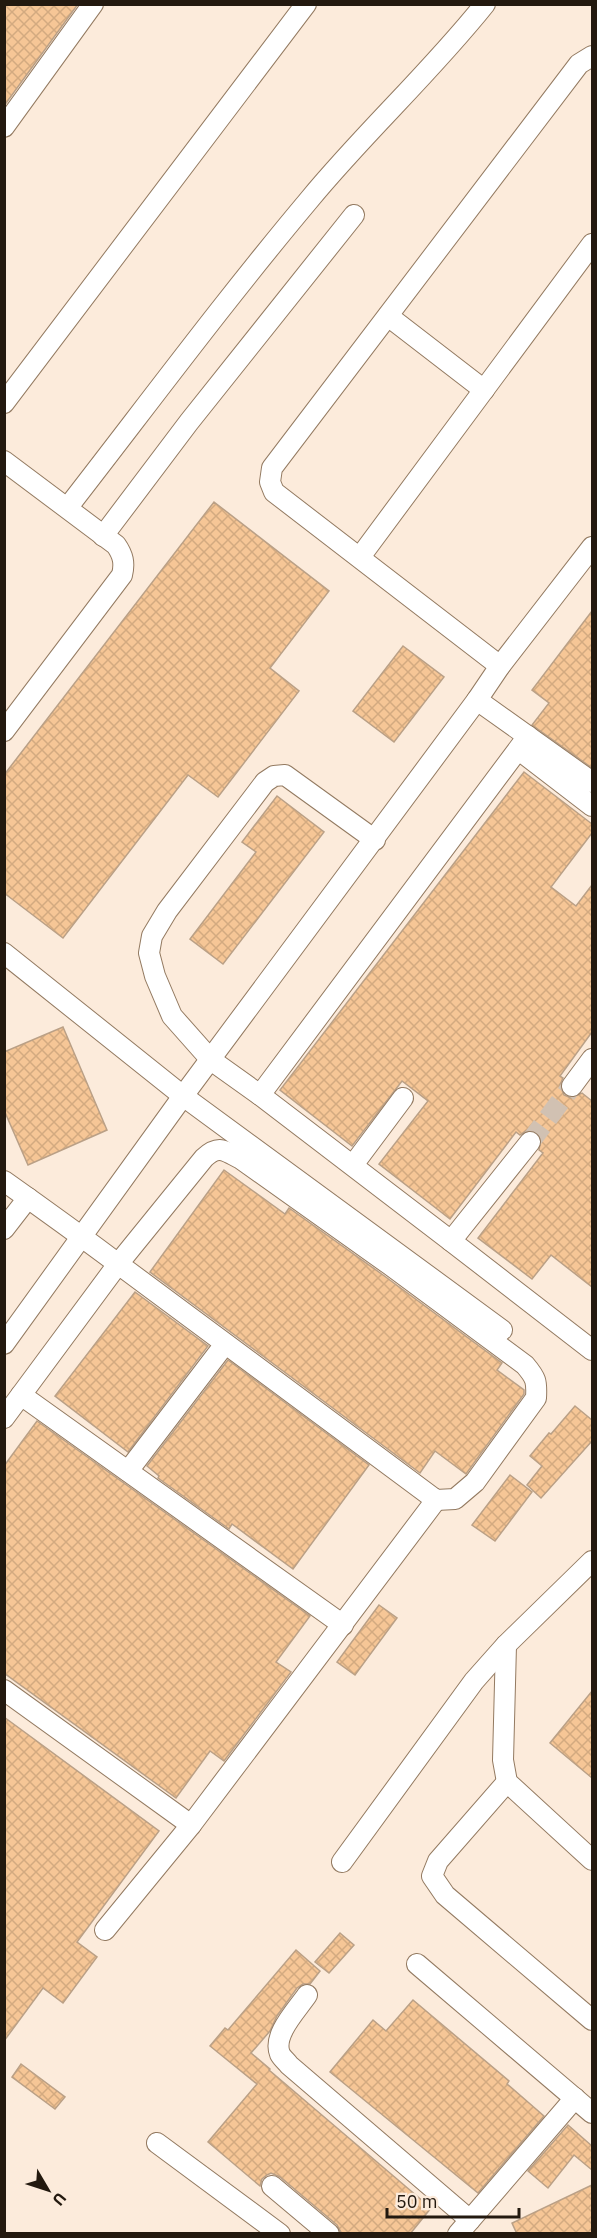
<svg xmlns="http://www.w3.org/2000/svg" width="597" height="2238" font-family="'IBM Plex Sans',sans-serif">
	<defs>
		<pattern id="building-cross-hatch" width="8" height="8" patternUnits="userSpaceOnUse" patternTransform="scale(1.5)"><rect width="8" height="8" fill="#f6c696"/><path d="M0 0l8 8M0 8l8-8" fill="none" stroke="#d3aa80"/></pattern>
	</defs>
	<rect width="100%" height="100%" fill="#fcebdb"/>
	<!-- building -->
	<g fill="url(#building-cross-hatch)" stroke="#baa086" stroke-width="1.5">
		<path d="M4,4H78L4,106Z"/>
		<path d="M214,502L329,591L270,668L299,691L218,797L188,775L63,938L4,893V775Z"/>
		<path d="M592,611V768L532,725L549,703L532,690Z"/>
		<path d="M403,646L444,677L394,742L353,711Z"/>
		<path d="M524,772L592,824V833L551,887L576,906L592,885V1032L560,1076L563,1078L560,1085L564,1095L571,1098L582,1093L592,1101V1287L551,1255L532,1279L478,1238L543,1153L539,1150L541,1138L537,1132L526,1131L520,1135L516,1132L450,1219L379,1164L428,1101L402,1081L352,1146L280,1090Z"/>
		<path d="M277,796L324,832L223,964L190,939L256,852L242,842Z"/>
		<path d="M63,1027L107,1130L28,1165L4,1110V1052Z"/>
		<path d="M224,1170L285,1214L289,1208L383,1275L502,1363L497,1370L524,1390V1394L466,1474L435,1451L420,1473L150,1272Z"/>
		<path d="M135,1292L208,1346L128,1452L55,1396Z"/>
		<path d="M228,1360L369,1465L293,1569L232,1524L229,1529L158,1478L159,1476L147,1466Z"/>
		<path d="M575,1406L592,1420V1441L541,1498L527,1485L542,1466L530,1456L549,1433L551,1434Z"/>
		<path d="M37,1421L310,1616L276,1662L291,1672L224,1761L210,1751L176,1798L4,1673V1466Z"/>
		<path d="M510,1475L532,1492L495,1541L472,1525Z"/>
		<path d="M379,1605L397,1618L355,1675L337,1662Z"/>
		<path d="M592,1691V1778L550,1743Z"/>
		<path d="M4,1717L159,1831L77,1942L97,1957L63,2003L43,1988L4,2041Z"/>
		<path d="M340,1933L354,1945L329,1973L315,1962Z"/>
		<path d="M296,1950L320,1971L310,1984H303L297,1988L277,2016L270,2031L251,2053L270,2069L269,2070L431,2208L410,2234H342L337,2225L280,2177L271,2173L267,2175L262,2179L260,2186L208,2142L257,2084L210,2046L225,2028L228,2030Z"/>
		<path d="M413,2000L509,2081L507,2084L544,2116L478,2193L330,2072L373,2020L386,2031Z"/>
		<path d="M21,2064L65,2097L55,2109L12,2077Z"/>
		<path d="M568,2125L592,2146V2170L574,2155L548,2188L528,2171Z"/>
		<path d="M592,2185V2234H517L512,2223Z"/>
	</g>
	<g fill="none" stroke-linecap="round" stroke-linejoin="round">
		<!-- minor-tunnel -->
		<path stroke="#d1c1b2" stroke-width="20" stroke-dasharray="20 10" stroke-linecap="butt" d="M530,1142L572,1086"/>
		<defs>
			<g id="minor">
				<path d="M4,127L93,4"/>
				<path d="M388,316L484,390"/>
				<path d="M4,403L306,4"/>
				<path d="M4,461L116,545C123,555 125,563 122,575L4,731"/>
				<path d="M68,507C148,404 225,300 309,200C365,132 430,73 485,4"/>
				<path d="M103,536L189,422L354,215"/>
				<path d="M592,547L500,666L477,700L592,782"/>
				<path d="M360,557L592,244"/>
				<path d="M500,666L274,492L270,482L272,468L579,64L592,56"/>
				<path d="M519,750L592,806"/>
				<path d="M375,840L285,775L274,776L265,782L167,911L152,936L149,953L155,976L172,1016L211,1060L260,1095L451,1241L530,1142"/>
				<path d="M4,953L183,1096L502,1330"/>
				<path d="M572,1086L592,1059"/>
				<path d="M260,1095L528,736"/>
				<path d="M353,1165L403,1098"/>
				<path d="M4,1181C45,1210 85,1239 125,1269L436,1500L455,1499L475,1482L536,1398C537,1381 536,1378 525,1365L390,1265L241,1159C225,1151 219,1144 204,1158L118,1264L4,1418"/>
				<path d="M4,1229L28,1198"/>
				<path d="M451,1241L592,1350"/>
				<path d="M4,1344L183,1096L477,700"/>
				<path d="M21,1395L343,1625"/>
				<path d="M128,1471L225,1344"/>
				<path d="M506,1645L503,1760L507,1782L592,1860"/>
				<path d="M4,1690L191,1825"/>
				<path d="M507,1782L438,1861L432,1876L445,1895L592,2020"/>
				<path d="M342,1862L474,1681L506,1645L592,1561"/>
				<path d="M105,1930L191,1825L436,1500"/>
				<path d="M417,1964L592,2113"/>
				<path d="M307,1995C297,2010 272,2035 280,2054C282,2058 287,2062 289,2065L470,2220"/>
				<path d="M157,2143L280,2234"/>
				<path d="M272,2186L329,2234"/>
				<path d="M458,2234L575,2098"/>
			</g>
		</defs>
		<!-- minor casing -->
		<use href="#minor" stroke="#937a61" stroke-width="22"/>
		<!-- minor -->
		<use href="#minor" stroke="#fff" stroke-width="20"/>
	</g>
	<!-- border -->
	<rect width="597" height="2238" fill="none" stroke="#23190f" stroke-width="12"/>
	<!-- north arrow -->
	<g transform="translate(48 2190) rotate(129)" stroke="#fcebdb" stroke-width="4.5" paint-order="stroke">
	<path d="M0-4.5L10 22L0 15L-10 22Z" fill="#23190f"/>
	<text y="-9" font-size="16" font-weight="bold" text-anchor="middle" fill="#23190f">U</text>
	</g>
	<!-- scale -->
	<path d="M387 2208v9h132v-9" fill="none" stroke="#23190f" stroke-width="3"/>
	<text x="396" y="2208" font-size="18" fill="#23190f" stroke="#fcebdb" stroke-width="4.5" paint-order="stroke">50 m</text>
</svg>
